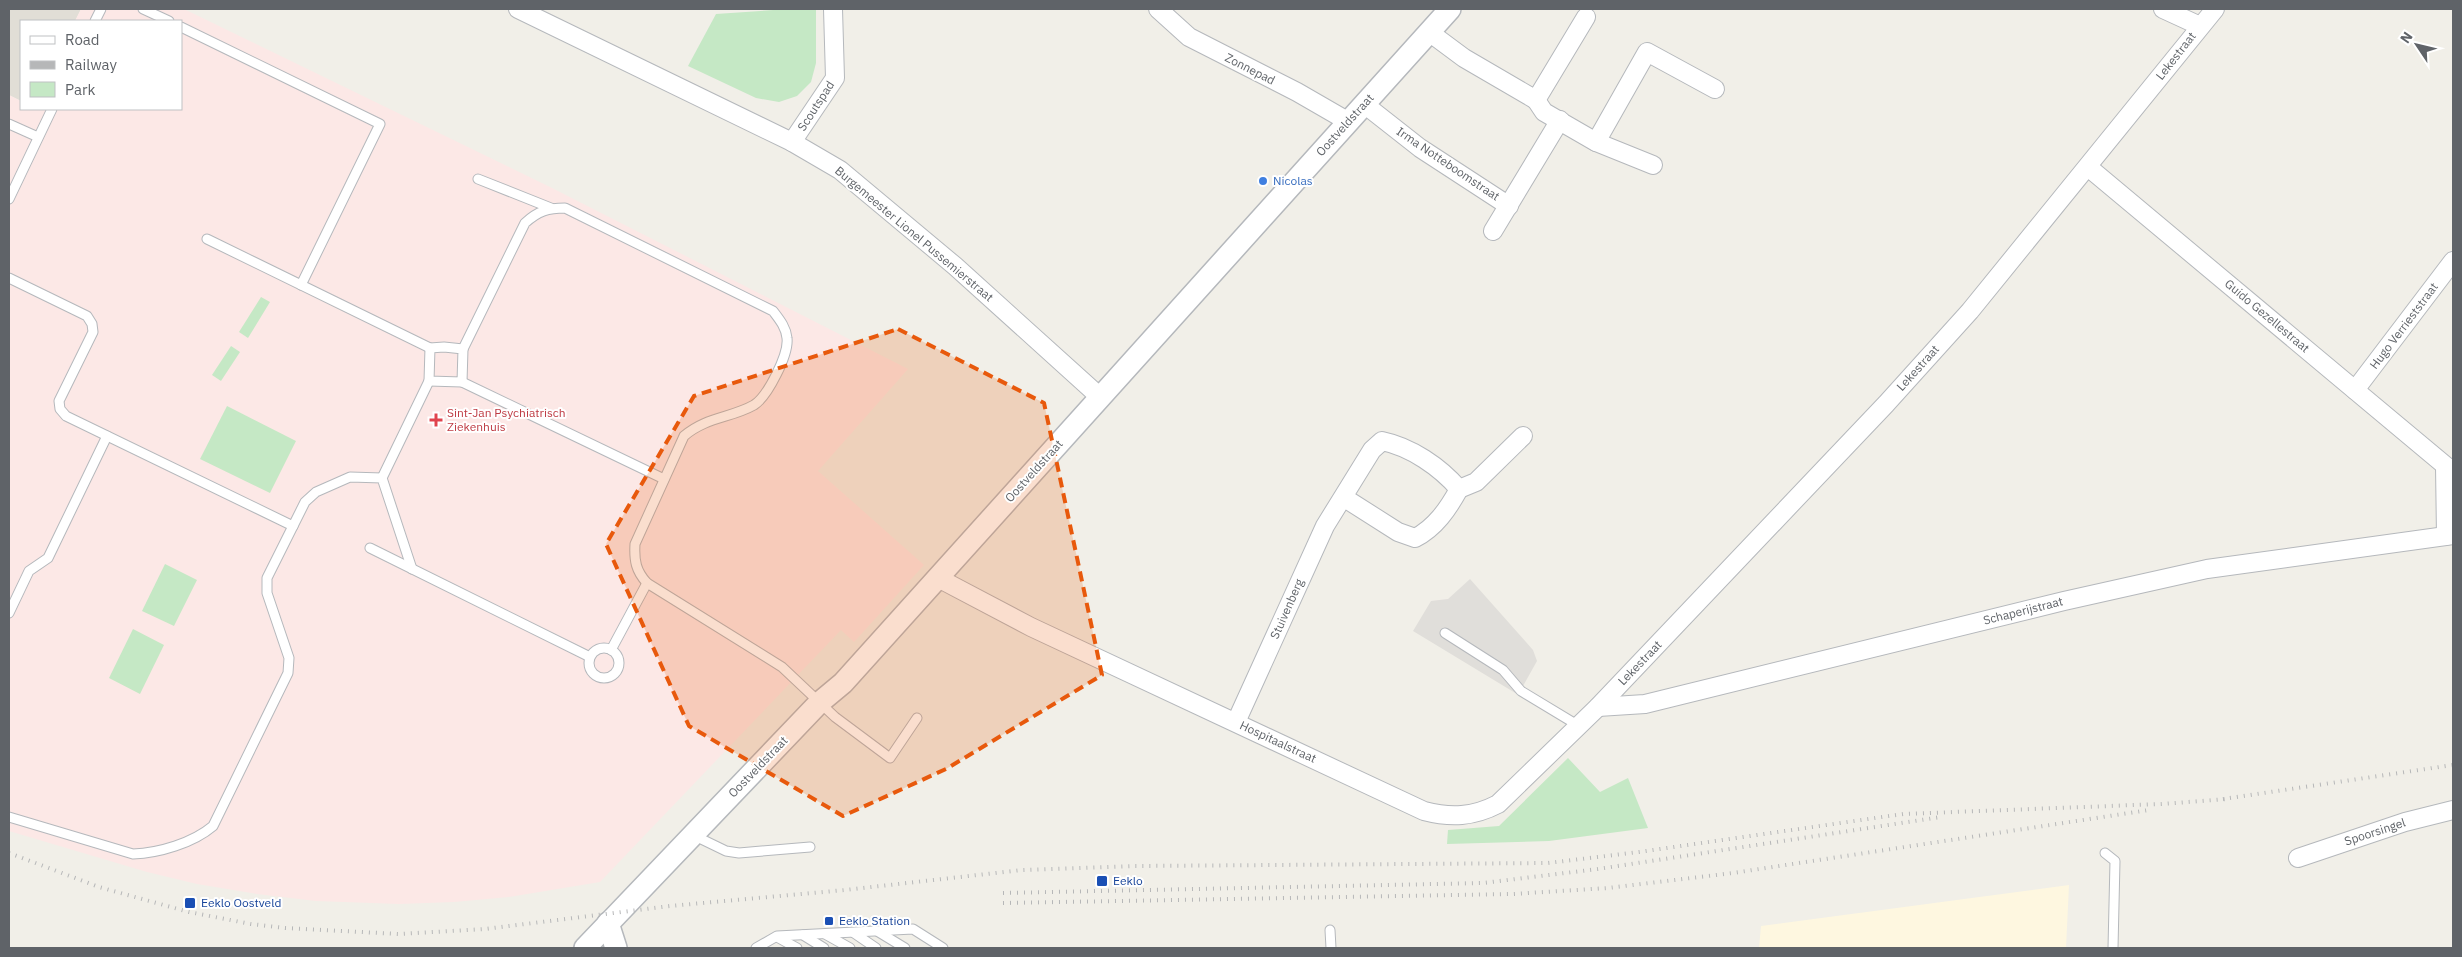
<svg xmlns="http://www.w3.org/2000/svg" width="2462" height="957" font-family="'IBM Plex Sans',sans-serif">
	<rect width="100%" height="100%" fill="#f1efe8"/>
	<!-- commercial -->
	<path fill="#fef7e0" d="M2069,885L2066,948H1759L1761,926Z"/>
	<!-- industrial -->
	<path fill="#e0deda" d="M1470,579L1533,650L1537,661L1523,686L1571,717L1565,723L1413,631L1431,601L1448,599Z"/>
	<!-- education -->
	<path fill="#e1ded6" d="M9,9H81L75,21H21V101L9,95Z"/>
	<!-- medical -->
	<path fill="#fce8e6" d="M81,9H184L552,188L908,369L818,471L924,565L854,642L841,630L600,882L509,897L454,902L399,904L316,901L257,894L197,884L147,872L9,831V95L21,101V109H181V21H75Z"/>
	<!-- green -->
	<g fill="#c5e8c5">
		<path d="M788,9H816V63L811,82L797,96L779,102L756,98L688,66L716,14Z"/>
		<path d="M261,297L270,302L248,338L239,332Z"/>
		<path d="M231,346L240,352L221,381L212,375Z"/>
		<path d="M227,406L296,441L270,493L200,459Z"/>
		<path d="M165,564L197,580L174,626L142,611Z"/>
		<path d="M133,629L164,645L140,694L109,678Z"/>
		<path d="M1568,758L1600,792L1628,778L1648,828L1549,841L1447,844L1448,830L1499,826Z"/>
	</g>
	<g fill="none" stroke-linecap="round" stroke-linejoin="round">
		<defs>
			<g id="service">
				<path d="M143,9L169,21"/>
				<path d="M95,21L101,9"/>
				<path d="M181,27L380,124L301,285"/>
				<path d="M9,124L38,137"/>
				<path d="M478,179L551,208"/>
				<path d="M9,199L52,109"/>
				<path d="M207,239L430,348"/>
				<path d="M9,278L87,316L92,324L93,332L59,401L60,409L66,416L293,526"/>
				<path d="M444,347L463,349L462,382L429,381L430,348Z"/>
				<path d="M463,349L525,223C538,211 548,208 565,208L773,311C779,319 786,327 787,338C789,354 768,396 754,405C731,418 706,417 684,436L635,544C634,561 636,571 647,583L782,667L835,717L890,758L917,718"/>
				<path d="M462,382L664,479"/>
				<path d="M382,478L429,381"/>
				<path d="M370,548L590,657"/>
				<path d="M9,613L29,571L48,558L107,436"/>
				<path d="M1445,633L1503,670L1521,691L1579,726"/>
				<circle cx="604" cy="663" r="15"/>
				<path d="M611,650L647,583"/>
				<path d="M9,817L133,854C159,853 193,843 213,826L288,673L289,658L267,593V578L305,502L316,492L350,477L382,478L412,569"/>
				<path d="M693,835L726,851L739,853L810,847"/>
				<path d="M2105,853L2115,861L2113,948"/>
				<path d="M1330,930L1331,948"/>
				<path d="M877,931L905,948"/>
				<path d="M854,933L876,948"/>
				<path d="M825,934L850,948"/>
				<path d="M803,935L824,948"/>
				<path d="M777,937L797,948"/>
				<path d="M756,948L777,936L913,929L943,948"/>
			</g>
			<g id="minor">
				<path d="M518,9L792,142L840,170L955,266L1100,397"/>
				<path d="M1158,9L1189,37L1297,92L1349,122"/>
				<path d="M2163,9L2200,26"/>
				<path d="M1429,32L1464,58L1536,100L1586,17"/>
				<path d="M1536,100L1544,112L1596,142"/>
				<path d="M1364,104L1420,148L1509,206"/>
				<path d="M792,142L835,78L833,9"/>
				<path d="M1653,165L1596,142L1647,52L1715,89"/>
				<path d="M2088,167L2453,472"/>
				<path d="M1493,231L1560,120"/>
				<path d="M2355,390L2453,261"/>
				<path d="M2445,466L2446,536"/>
				<path d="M1459,489L1476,482L1523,436"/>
				<path d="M938,578L1031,627L1424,811C1451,818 1473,817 1498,804L1598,707L1886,404L1970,311L2215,9"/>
				<path d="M1598,707L1645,704L2064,601L2207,569L2453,535"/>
				<path d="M1236,722L1325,526L1372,450L1382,441C1411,447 1440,467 1459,489C1448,509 1435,528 1415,538L1398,532L1343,497"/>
				<path d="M2298,858L2405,822L2453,810"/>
			</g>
			<g id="tertiary">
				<path d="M608,923L616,948"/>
				<path d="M585,948L819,703L843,683L1450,9"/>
			</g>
		</defs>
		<!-- service casing -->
		<use href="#service" stroke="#b5b8bc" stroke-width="11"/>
		<!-- minor casing -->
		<use href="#minor" stroke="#b5b8bc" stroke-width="20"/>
		<!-- tertiary casing -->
		<use href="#tertiary" stroke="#b5b8bc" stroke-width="24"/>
		<!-- service -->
		<use href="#service" stroke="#fff" stroke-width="9"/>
		<!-- minor -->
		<use href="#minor" stroke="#fff" stroke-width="18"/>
		<!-- tertiary -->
		<use href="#tertiary" stroke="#fff" stroke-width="21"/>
		<!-- rail -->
		<g stroke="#b6b7b8" stroke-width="4" stroke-dasharray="1 6" stroke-linecap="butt">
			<path d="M2223,799L2453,765"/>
			<path d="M9,853L99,887L189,912L251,924L285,928L399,934L485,929L670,906L845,890L1022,870L1135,866L1548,863L1639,852L1903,814L2161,804L2228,799"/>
			<path d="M1003,893L1483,883L1598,869L1941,817"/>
			<path d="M1003,903L1513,894L1608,888L1733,873L2149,810"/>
		</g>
	</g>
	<!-- marked area -->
	<path fill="#e8590c" fill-opacity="0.2" stroke="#e8590c" stroke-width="4" stroke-dasharray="10 6" stroke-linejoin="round" d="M898,329L1044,403L1102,675L946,769L843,816L689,726L606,544L694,396Z"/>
	<!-- markers -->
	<circle fill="#3f7fe0" stroke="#fff" stroke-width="2" cx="1263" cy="181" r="5"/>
	<path fill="#e0444e" stroke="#fff" stroke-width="2" d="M433.5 412.5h5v5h5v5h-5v5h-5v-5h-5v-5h5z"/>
	<g fill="#1a4fb4" stroke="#fff" stroke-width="2">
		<rect x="1096" y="875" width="12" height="12" rx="2.5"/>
		<rect x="184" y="897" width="12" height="12" rx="2.5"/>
		<rect x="824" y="916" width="10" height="10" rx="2.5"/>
	</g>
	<g text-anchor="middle" stroke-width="4" stroke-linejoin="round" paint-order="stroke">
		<!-- street labels -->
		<g font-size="12" fill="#5f6368" stroke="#fff">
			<text transform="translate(2176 56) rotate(-52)" y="4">Lekestraat</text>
			<text transform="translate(1250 69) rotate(27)" y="4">Zonnepad</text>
			<text transform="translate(816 106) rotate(-57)" y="4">Scoutspad</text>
			<text transform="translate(1345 125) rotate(-48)" y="4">Oostveldstraat</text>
			<text transform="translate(1448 164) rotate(34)" y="4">Irma Notteboomstraat</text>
			<text transform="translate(914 234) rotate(40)" y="4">Burgemeester Lionel Pussemierstraat</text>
			<text transform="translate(2267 316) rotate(40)" y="4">Guido Gezellestraat</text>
			<text transform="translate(2404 326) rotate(-53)" y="4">Hugo Verrieststraat</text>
			<text transform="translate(1918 368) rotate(-48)" y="4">Lekestraat</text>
			<text transform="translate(1034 471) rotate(-48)" y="4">Oostveldstraat</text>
			<text transform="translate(1287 609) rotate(-66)" y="4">Stuivenberg</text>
			<text transform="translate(2023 611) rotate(-14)" y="4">Schaperijstraat</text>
			<text transform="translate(1640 663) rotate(-46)" y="4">Lekestraat</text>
			<text transform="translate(1278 742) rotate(25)" y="4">Hospitaalstraat</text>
			<text transform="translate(758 767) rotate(-46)" y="4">Oostveldstraat</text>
			<text transform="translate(2375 832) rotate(-18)" y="4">Spoorsingel</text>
		</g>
		<!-- shop labels -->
		<g font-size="12" fill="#366cbe" stroke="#fff" text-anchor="start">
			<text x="1273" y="185">Nicolas</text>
		</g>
		<!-- health labels -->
		<g font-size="12" fill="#be3a42" stroke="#fff" text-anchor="start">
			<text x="447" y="417">Sint-Jan Psychiatrisch<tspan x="447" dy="14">Ziekenhuis</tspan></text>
		</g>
		<!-- transit labels -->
		<g font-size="12" fill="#164399" stroke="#fff" text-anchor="start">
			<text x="1113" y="885">Eeklo</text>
			<text x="201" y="907">Eeklo Oostveld</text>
			<text x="839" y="925">Eeklo Station</text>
		</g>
	</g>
	<!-- border -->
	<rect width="2462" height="957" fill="none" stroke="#5f6368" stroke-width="20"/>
	<!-- legend -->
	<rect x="20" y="20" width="162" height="90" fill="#ffffff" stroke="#bfc1c3"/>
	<rect x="30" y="36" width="25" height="8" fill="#ffffff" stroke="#bfc1c3"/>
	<text x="65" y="45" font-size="15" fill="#5f6368">Road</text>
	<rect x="30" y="61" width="25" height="8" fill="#b6b7b8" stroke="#bfc1c3"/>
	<text x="65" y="70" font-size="15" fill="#5f6368">Railway</text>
	<rect x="30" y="82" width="25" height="15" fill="#c5e8c5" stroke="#bfc1c3"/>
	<text x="65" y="95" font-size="15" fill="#5f6368">Park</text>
	<!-- north arrow -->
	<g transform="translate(2417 45) rotate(305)" stroke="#ffffff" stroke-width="4" paint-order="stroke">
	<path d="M0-4L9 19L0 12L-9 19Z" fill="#5f6368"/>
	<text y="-8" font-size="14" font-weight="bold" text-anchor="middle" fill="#5f6368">N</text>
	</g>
</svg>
